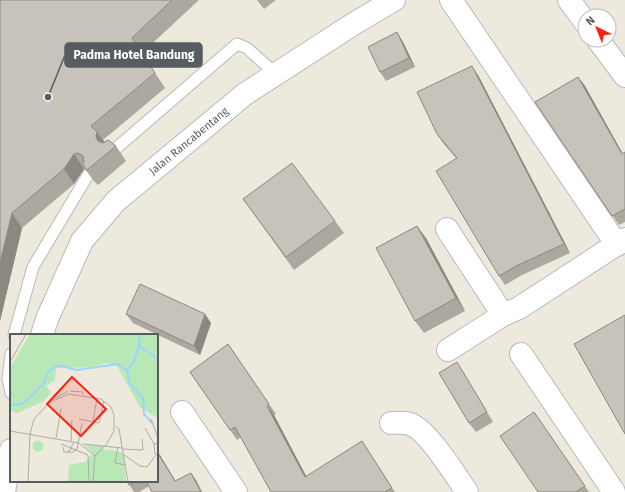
<svg xmlns="http://www.w3.org/2000/svg" width="625" height="492" font-family="'Fira Sans',sans-serif">
	<rect width="100%" height="100%" fill="#ede9dd"/>
	<g fill="none" stroke-linecap="round" stroke-linejoin="round">
		<defs>
			<g id="service">
				<path d="M113,151L237,44L247,48L276,74"/>
				<path d="M14,335L33,267L88,175"/>
				<path d="M11,354L8,379L11,393"/>
			</g>
			<g id="minor">
				<path d="M451,0L617,245"/>
				<path d="M569,0L585,22"/>
				<path d="M598,40L625,76"/>
				<path d="M447,229L503,315"/>
				<path id="s1" d="M42,335L47,319L82,241L116,201L245,94L355,23L394,0"/>
				<path d="M448,350L503,315L519,308L625,239"/>
				<path d="M521,354L614,492"/>
				<path d="M182,412L236,492"/>
				<path d="M391,423C397,423 404,422 410,424C427,429 456,476 467,492"/>
				<path d="M4,492L11,450"/>
			</g>
		</defs>
		<!-- service casing -->
		<use href="#service" stroke="#b6babf" stroke-width="13"/>
		<!-- minor casing -->
		<use href="#minor" stroke="#b6babf" stroke-width="24"/>
		<!-- service -->
		<use href="#service" stroke="#fff" stroke-width="11"/>
		<!-- minor -->
		<use href="#minor" stroke="#fff" stroke-width="22"/>
	</g>
	<!-- wall -->
	<g fill="#aba8a0">
		<path d="M0,0H199L142,53L165,88L103,140L105,142L116,146L126,161L98,185L93,180L85,169H84L74,184L22,228L0,321Z"/>
		<path d="M257,0H276L264,9Z"/>
		<path d="M403,42L415,67L386,81L380,72Z"/>
		<path d="M478,75L570,253L522,275L505,285L499,276L456,158L443,143L437,134Z"/>
		<path d="M578,77L585,86L623,154L625,152V222L619,225L535,102Z"/>
		<path d="M243,199L335,221L344,233L294,270Z"/>
		<path d="M426,238L465,311L424,333L415,321Z"/>
		<path d="M126,314H205L211,323L200,355L133,323Z"/>
		<path d="M228,344L276,414L274,415L306,477L362,441L395,492H271L241,437L237,440L190,372Z"/>
		<path d="M463,372L493,422L476,432L469,423Z"/>
		<path d="M534,412L589,492H538Z"/>
		<path d="M191,473L197,482L149,486L139,492H134L127,481H175Z"/>
	</g>
	<!-- shaded-wall -->
	<g fill="#8b8882">
		<path d="M397,32L403,42L415,67L409,58Z"/>
		<path d="M472,66L478,75L570,253L564,244Z"/>
		<path d="M578,77L585,86L625,158L622,154Z"/>
		<path d="M97,132L108,147L98,141L96,137Z"/>
		<path d="M74,154L84,169L74,184L64,169Z"/>
		<path d="M12,213L22,228L0,321V263Z"/>
		<path d="M417,226L426,238L465,311L456,298Z"/>
		<path d="M205,314L211,323L200,355L194,346Z"/>
		<path d="M267,406L274,415L312,487L305,477Z"/>
		<path d="M157,450L181,490L175,481L157,452Z"/>
		<path d="M191,473L197,482L202,492H201Z"/>
	</g>
	<!-- building -->
	<g fill="#c7c3ba" stroke="#8b8882">
		<path d="M0,0H172L132,38L155,73L91,126L97,132L96,137L98,141L103,143L108,140L116,146L87,170L83,165L84,161L83,156L78,153L74,154L64,169L12,213L0,263Z"/>
		<path d="M397,32L409,58L380,72L368,47Z"/>
		<path d="M472,66L564,244L516,266L499,276L436,171L457,158L437,134L417,92Z"/>
		<path d="M578,77L622,154L625,152V209L612,216L535,102Z"/>
		<path d="M292,163L335,221L286,257L243,199Z"/>
		<path d="M417,226L456,298L415,321L376,248Z"/>
		<path d="M140,284L205,314L194,346L126,314Z"/>
		<path d="M625,315V434L574,344Z"/>
		<path d="M228,344L269,404L267,406L305,477L362,441L392,488L385,492H271L235,427L230,430L190,372Z"/>
		<path d="M457,362L487,412L469,423L439,373Z"/>
		<path d="M534,412L585,486L576,492H538L500,436Z"/>
		<path d="M157,452L175,481L191,473L201,492H152L146,481H157Z"/>
		<path d="M127,481H136L129,485Z"/>
	</g>
	<g text-anchor="middle" stroke-width="4" stroke-linejoin="round" paint-order="stroke">
		<!-- street labels -->
		<g font-size="11" fill="#575c61" stroke="#fff">
			<text dy="4" stroke="none"><textPath href="#s1" startOffset="249">Jalan Rancabentang</textPath></text>
		</g>
	</g>
	<!-- overview -->
	<g transform="translate(10 334)">
		<rect width="148" height="148" fill="#ede9dd"/>
		<path d="M20,0H148V84L130,73L107,32L97,29L83,33L46,34L45,46L36,52L41,58L34,67L7,79L0,76V34Z" fill="#b7e8b6"/>
		<path d="M22.5 112a5.5 5.5 0 1 1 11 0a5.5 5.5 0 1 1-11 0ZM74,111L94,112L92,115L113,118L116,148H58L59,131L75,128L83,119Z" fill="#b7e8b6"/>
		<path fill="none" stroke="#9bd5ff" stroke-width="2" d="M129,12L148,25M117,36L123,30L129,12L130,0M1,71L12,70L22,62L35,48L37,39L48,31L67,36L108,30L117,36L120,50L133,64L134,80L142,89"/>
		<path fill="none" stroke="#acada7" stroke-width="1" d="M0,28L16,0M60,57L73,58V61M42,66L58,57M0,71L1,58M69,85L89,89L94,67M141,85L148,104M83,88L87,64M106,92L109,95L118,148M135,94L144,110M0,97L69,109L85,122M46,104L51,75M61,107L62,86M51,110L78,121L79,147M73,110L112,114M53,113L54,118H63L67,115L72,89M108,113L105,129L116,131M113,115L133,116L132,105M58,119L64,108M145,120L144,110L148,109M114,121L130,132L137,133L148,118M18,148L20,100L24,85L39,69L58,60L91,65L101,73L104,81V97L96,111L85,122L83,148"/>
		<path fill="#fc2214" fill-opacity="0.15" stroke="#fc2214" stroke-width="2" d="M62,43L96,75L71,102L37,70Z"/>
		<rect width="148" height="148" fill="none" stroke="#575c61" stroke-width="2"/>
	</g>
	<!-- callouts -->
	<path fill="none" stroke="#575c61" stroke-width="1.5" d="M48 97L65 55"/>
	<circle fill="#575c61" stroke="#fff" stroke-width="1.5" cx="48" cy="97" r="4"/>
	<rect fill="#575c61" stroke="#575c61" stroke-width="1.5" x="65" y="43" width="137" height="24" rx="4"/>
	<g font-size="12" text-anchor="middle" font-weight="bold" fill="#fff">
		<text x="134" y="59">Padma Hotel Bandung</text>
	</g>
	<!-- north arrow -->
	<g transform="translate(597 28) rotate(317)"><circle r="19" fill="#ffffff" stroke="#bcbec0"/>
	<path d="M0-3L7 15L0 10L-7 15Z" fill="#fc2214"/>
	<text y="-6" font-size="11" font-weight="bold" text-anchor="middle" fill="#575c61">N</text>
	</g>
</svg>
